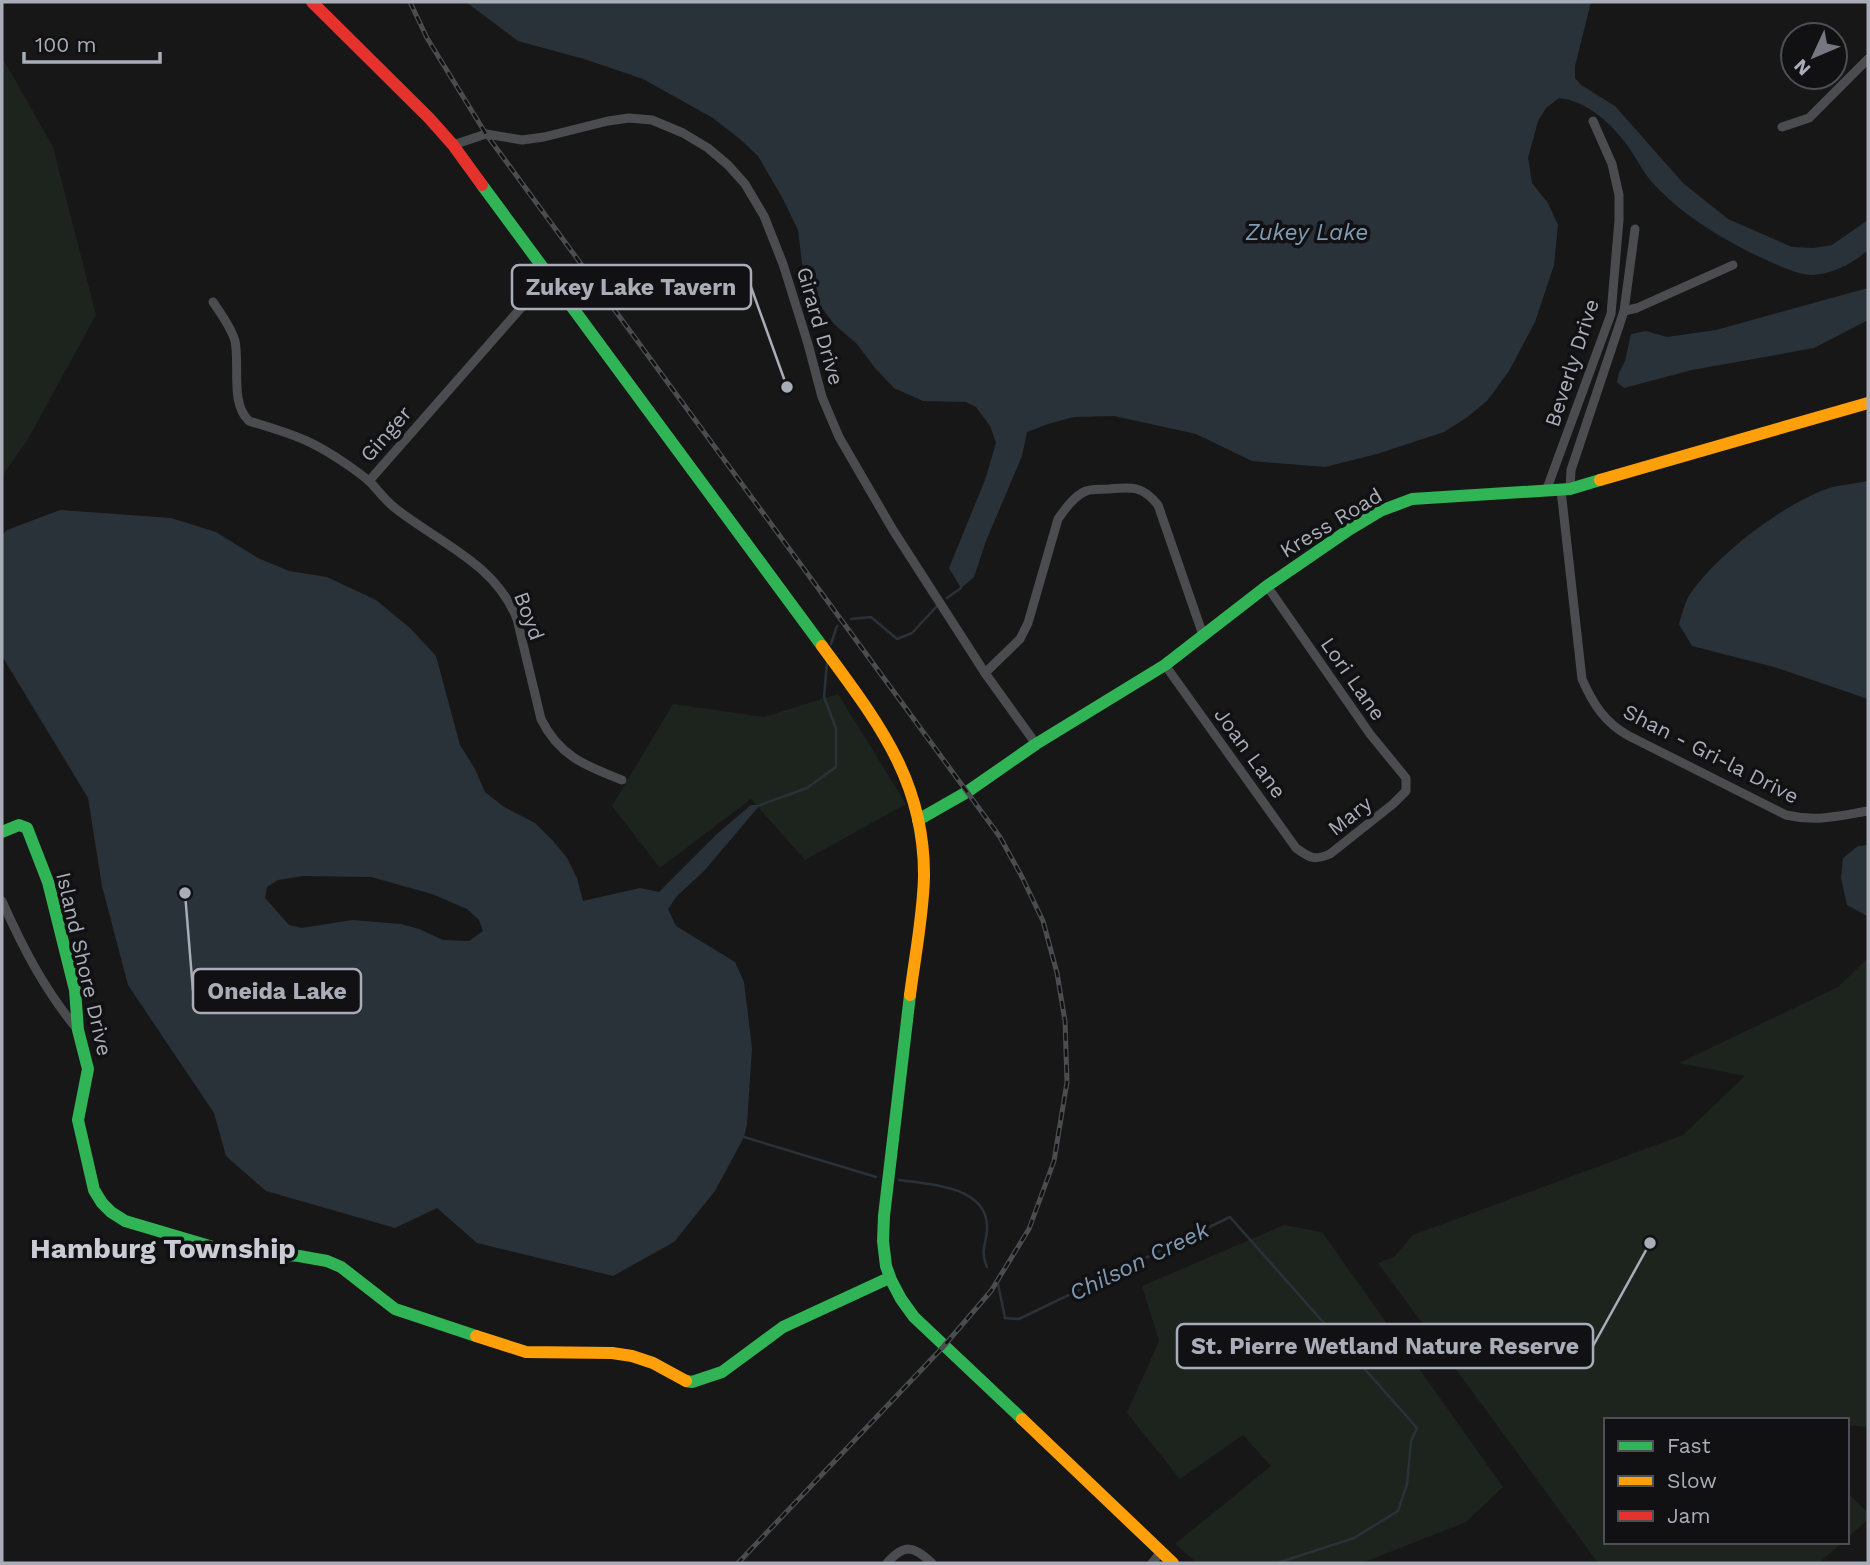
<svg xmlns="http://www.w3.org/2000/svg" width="1870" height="1565" font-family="'Work Sans',sans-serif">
	<rect width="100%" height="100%" fill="#171717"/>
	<!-- green -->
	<g fill="#1d241e">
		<path d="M2,57L53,147L96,315L28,439L2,476Z"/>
		<path d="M838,694L906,804L805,860L751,799L660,868L612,806L673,704L764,717Z"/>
		<path d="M1868,958V1427L1847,1425V1420H1606V1542H1843L1819,1563H1598L1378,1263L1394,1257L1413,1235L1683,1135L1745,1076L1679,1063L1838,987Z"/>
		<path d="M1284,1225L1322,1232L1503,1487L1466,1522L1362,1563H1197L1175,1544L1271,1466L1243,1435L1180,1479L1127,1413L1159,1341L1142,1286Z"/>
		<path d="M1847,1492L1868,1513V1519L1847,1538Z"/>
	</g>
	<!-- water -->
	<g fill="#2a3239" fill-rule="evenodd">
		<path d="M466,2H1591L1575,66V78L1581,85L1615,106L1683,183L1728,219L1792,247L1814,248L1832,245L1868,220V250C1853,263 1832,275 1811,275C1798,274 1787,269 1775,264C1730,244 1684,218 1651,181C1641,169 1634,153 1624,141C1607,120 1586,101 1559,98L1546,108L1538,121L1528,158L1532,183L1548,203L1558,225L1554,265L1535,322L1509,371L1487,401L1466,418L1444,432L1377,454L1325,467L1252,461L1196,434L1114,416L1074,417L1048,424L1027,432L1022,456L986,541L974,577L961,588L949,568L985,480L996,443L990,426L976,407L966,402L923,401L894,388L875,368L857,344L834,324L812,295L803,271L798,230L783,199L758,156L741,140L713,118L643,79L584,59L518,41Z"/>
		<path d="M1868,288V320L1814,348L1692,370L1624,388L1617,382L1619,373L1625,361L1631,334L1646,331L1667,337L1716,330Z"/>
		<path d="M1868,481V699L1774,667L1692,646L1679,624C1682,614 1685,602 1690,594C1718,554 1776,510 1821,491C1835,485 1853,484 1868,481Z"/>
		<path d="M60,510L171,518L216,532L258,558L289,571L327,577L376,600L411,629L436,656L460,745L475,769L485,792L504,807L535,823L554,842L567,858L577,878L583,901L640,888L659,892L717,834L751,805H760L704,871L677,896L668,909L676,926L735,962L744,982L752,1048L747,1124L744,1137L715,1191L674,1242L613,1276L477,1243L437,1208L395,1228L266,1191L226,1156L214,1113L128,985L102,886L88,798L2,656V535L7,530ZM303,876L371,877L432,894L467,909L479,920L483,931L469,941L443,940L419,929L401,924L352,920L302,928L289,925L265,898L267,887L278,880Z"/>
		<path d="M1868,845V916H1867L1847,905L1841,878L1843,858L1858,846Z"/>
	</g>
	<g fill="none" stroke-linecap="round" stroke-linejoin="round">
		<!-- stream -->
		<g stroke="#2a3239" stroke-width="2.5">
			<path d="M947,598L961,588"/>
			<path d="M851,619L871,617L897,639L912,633L938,605"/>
			<path d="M831,644L837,626"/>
			<path d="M760,805L807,788L836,767V728L824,697L827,663"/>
			<path d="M744,1137L876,1177"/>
			<path d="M899,1180C928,1184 985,1186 987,1225C988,1243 979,1248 987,1267"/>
			<path d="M998,1284L1005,1318L1019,1319L1230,1217L1417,1428L1411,1441L1407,1484L1398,1511L1354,1538L1277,1563"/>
		</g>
		<!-- street -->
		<g stroke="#4b4c50" stroke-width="9">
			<path d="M1782,127L1809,118L1868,59"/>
			<path d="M453,145L486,134L522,140L544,137L608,121L629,118L652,120L683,133L708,148L728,165L745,184L764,216L783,264L808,344L822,397L839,437L893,530L985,673L1036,744"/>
			<path d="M213,302C221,314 231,327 235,341C240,365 230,404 249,421C271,428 295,434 315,445C331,453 356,470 369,481C378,490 385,500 395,508C439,543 495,563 517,619L541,719C559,756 586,766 622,780"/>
			<path d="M1624,311L1637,308L1733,265"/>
			<path d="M369,481L549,276"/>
			<path d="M1570,489L1571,470L1624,311L1635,229"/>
			<path d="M1561,490L1582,679C1593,704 1605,723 1629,736L1786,815C1816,822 1839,816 1868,811"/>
			<path d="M1546,491L1611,314L1619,220V195L1612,164L1593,121"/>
			<path d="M1165,665L1296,848C1310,858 1314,861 1330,854L1393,804L1406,791V778L1370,734L1267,586"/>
			<path d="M985,673L1020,639L1028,623L1058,519C1065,509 1074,496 1086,491C1092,489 1101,489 1108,489C1131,487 1142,485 1158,505L1203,635"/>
			<path d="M2,901C23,948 44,989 77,1029"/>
			<path d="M887,1563C905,1543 913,1546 932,1563"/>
			<path d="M1152,1563L1161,1552"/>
		</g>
		<!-- fast -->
		<g stroke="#30b455" stroke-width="12">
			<path d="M482,185L822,646"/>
			<path d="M918,820L967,792L1036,744L1165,665L1267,586L1350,529L1380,511L1412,499L1570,489L1600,480"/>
			<path d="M2,832L19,825L27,828L48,882L75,990L78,1030L88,1069L78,1120L94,1190L102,1203L111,1212L125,1221L223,1250L299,1256L327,1261L341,1267L395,1309L476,1336"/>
			<path d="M910,995L884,1216L883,1241L886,1266L891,1280L901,1299L914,1317L1022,1419"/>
			<path d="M686,1381L692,1382L722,1372L783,1327L889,1278"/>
		</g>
		<!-- slow -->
		<g stroke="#ff9f0a" stroke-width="12">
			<path d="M1600,480L1868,403"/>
			<path d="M822,646C876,720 925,780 924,877C923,916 915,956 910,995"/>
			<path d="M476,1336L526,1352L612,1353L632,1356L653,1363L686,1381"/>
			<path d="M1022,1419L1173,1563"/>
		</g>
		<!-- jam -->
		<path stroke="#e5322d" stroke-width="12" d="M312,2L429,118L453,145L482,185"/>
		<defs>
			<path id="rail" d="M410,2L427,38L486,134L1000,837L1022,877L1043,921L1057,973L1065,1021L1067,1082L1054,1161L1029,1229L991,1291L943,1347L738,1563"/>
		</defs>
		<!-- rail casing -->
		<use href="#rail" stroke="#4b4c4f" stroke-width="5"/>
		<!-- rail -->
		<use href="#rail" stroke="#111113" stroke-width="2.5" stroke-dasharray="8" stroke-linecap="butt"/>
	</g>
	<g text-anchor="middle" stroke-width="7" stroke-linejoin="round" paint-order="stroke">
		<!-- street labels -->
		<g font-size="21" fill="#a8adb8" stroke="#111113">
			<text transform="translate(820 326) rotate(74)" y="7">Girard Drive</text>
			<text transform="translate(1572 363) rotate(-72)" y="7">Beverly Drive</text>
			<text transform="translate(386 434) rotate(-49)" y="7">Ginger</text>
			<text transform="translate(1331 523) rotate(-31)" y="7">Kress Road</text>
			<text transform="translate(529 616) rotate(70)" y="7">Boyd</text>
			<text transform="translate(1353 679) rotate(55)" y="7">Lori Lane</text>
			<text transform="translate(1250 753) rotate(54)" y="7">Joan Lane</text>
			<text transform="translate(1711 754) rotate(27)" y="7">Shan - Gri-la Drive</text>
			<text transform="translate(1350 816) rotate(-38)" y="7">Mary</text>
			<text transform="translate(84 964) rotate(77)" y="7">Island Shore Drive</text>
		</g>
		<!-- water labels -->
		<g font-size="23" font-style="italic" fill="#7f9bb3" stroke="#111113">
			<text x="1307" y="240">Zukey Lake</text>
			<text transform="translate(1139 1261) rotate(-26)" y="8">Chilson Creek</text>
		</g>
		<!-- district labels -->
		<g font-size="28" font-weight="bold" fill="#c9ccd4" stroke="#111113">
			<text x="163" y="1258">Hamburg Township</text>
		</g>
	</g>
	<!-- callouts -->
	<path fill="none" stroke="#a8adb8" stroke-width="2.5" d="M787 387L751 287M185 893L193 991M1650 1243L1593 1346"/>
	<g fill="#a8adb8" stroke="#111113" stroke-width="2.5">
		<circle cx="787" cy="387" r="7"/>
		<circle cx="185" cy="893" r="7"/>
		<circle cx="1650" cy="1243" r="7"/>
	</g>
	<g fill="#111113" stroke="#a8adb8" stroke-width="2.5">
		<rect x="512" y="265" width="239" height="44" rx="7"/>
		<rect x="193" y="969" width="168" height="44" rx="7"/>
		<rect x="1177" y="1324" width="416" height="44" rx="7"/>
	</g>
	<g font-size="23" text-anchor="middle" font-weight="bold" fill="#a8adb8">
		<text x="631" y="295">Zukey Lake Tavern</text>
		<text x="277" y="999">Oneida Lake</text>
		<text x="1385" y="1354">St. Pierre Wetland Nature Reserve</text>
	</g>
	<!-- border -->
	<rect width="1870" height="1565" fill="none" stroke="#a8adb8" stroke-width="7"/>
	<!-- legend -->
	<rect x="1604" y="1418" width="245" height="126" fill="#111113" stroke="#4d4f55" stroke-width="2"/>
	<rect x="1618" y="1441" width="35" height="10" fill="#30b455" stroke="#4d4f55" stroke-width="2"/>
	<text x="1667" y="1453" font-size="21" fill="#a8adb8">Fast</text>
	<rect x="1618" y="1476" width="35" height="10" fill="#ff9f0a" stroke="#4d4f55" stroke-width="2"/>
	<text x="1667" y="1488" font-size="21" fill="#a8adb8">Slow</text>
	<rect x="1618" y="1511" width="35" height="10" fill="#e5322d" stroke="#4d4f55" stroke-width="2"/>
	<text x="1667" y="1523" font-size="21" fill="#a8adb8">Jam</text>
	<!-- north arrow -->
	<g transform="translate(1814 56) rotate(226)"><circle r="33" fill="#111113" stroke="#4d4f55" stroke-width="2"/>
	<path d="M0-5L12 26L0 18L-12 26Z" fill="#757880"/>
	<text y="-10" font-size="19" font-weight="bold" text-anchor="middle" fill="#a8adb8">N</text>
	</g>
	<!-- scale -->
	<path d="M24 52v10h136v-10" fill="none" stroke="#a8adb8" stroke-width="3.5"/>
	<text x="35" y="52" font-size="21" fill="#a8adb8" stroke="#111113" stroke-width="5" paint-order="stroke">100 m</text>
</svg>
